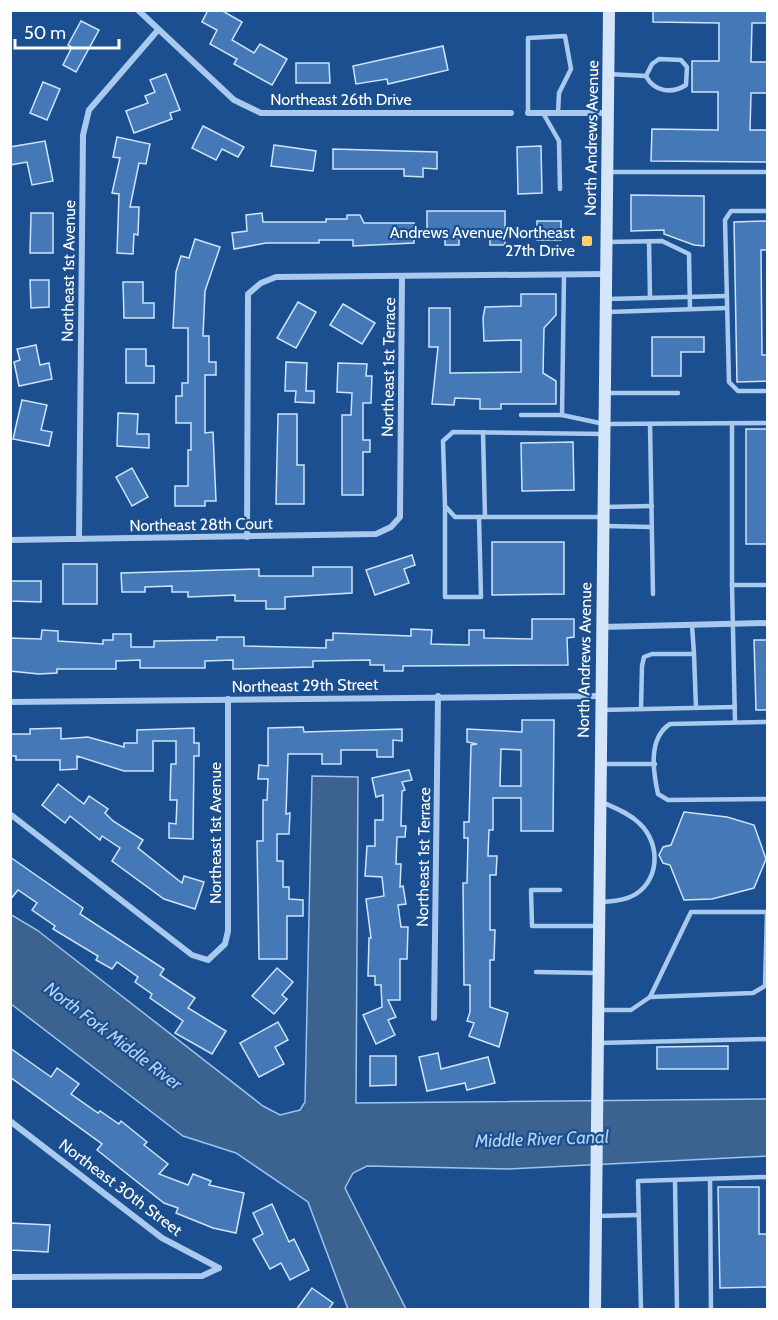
<svg xmlns="http://www.w3.org/2000/svg" width="778" height="1320" font-family="Cabin,sans-serif">
	<rect width="100%" height="100%" fill="#1b4f8f"/>
	<!-- water -->
	<path fill="#3c6290" stroke="#9cc4f0" stroke-width="1.5" d="M312,776L358,777L356,1103L767,1099V1156L508,1169L367,1166L353,1173L345,1188L406,1309H348L308,1202L236,1153L183,1136L11,1004L10,914L37,930L263,1106L280,1115L300,1110L305,1102Z"/>
	<!-- building -->
	<g fill="#4478b7" stroke="#cfe3fa" stroke-width="1.5" fill-rule="evenodd">
		<path d="M208,10H221L242,22L232,40L254,53L260,44L287,59L272,85L234,64L237,59L210,44L217,30L202,22Z"/>
		<path d="M653,10H768V23H752L751,62H768V93H751L750,130H768V162L651,161L652,129L718,130V92H692V61H719V23L653,22Z"/>
		<path d="M81,21L99,30L76,72L63,65L72,47L68,45Z"/>
		<path d="M443,46L448,70L388,84L387,79L356,84L353,66Z"/>
		<path d="M296,63H329L330,83H296Z"/>
		<path d="M166,74L180,110L170,113L172,119L134,133L126,111L148,103L145,96L155,92L150,80Z"/>
		<path d="M43,82L60,89L47,120L30,113Z"/>
		<path d="M203,126L244,147L238,157L222,149L216,160L192,148Z"/>
		<path d="M117,137L150,144L146,164L139,163L130,207H139L138,235L134,234L133,254L117,253L119,194L112,193L120,158L113,157Z"/>
		<path d="M45,141L53,181L32,185L27,162L10,165V147Z"/>
		<path d="M274,145L316,151L313,171L271,166Z"/>
		<path d="M541,146L542,193L518,194L517,147Z"/>
		<path d="M333,149L437,152V169L423,168V177L404,176V169H333Z"/>
		<path d="M631,195L704,196V246L694,245L664,234V230L631,231Z"/>
		<path d="M427,211H505V245H490V236H459V245H445V231H427Z"/>
		<path d="M31,213H53V253H30Z"/>
		<path d="M262,213L263,222H326V219H347V215H360L364,223H414V243L353,246V240H319V243H266L234,249L232,233L247,231L246,215Z"/>
		<rect x="537" y="221" width="24" height="19"/>
		<path d="M768,221V250H761L762,355H768V381L737,382L734,222Z"/>
		<path d="M195,239L220,247L205,291L203,336H209V362H216V375H205V433L213,432L216,501H205V506H175V486H188V450H191V423H176V396H182V383H188V328H173L176,272L181,256L189,258Z"/>
		<path d="M30,280H49V307L31,308Z"/>
		<path d="M123,282H143V303H154V318H124Z"/>
		<path d="M521,294H556V315L544,328L543,373L556,381V404H501V409H480V399L455,398L454,405L432,404L438,347H429V308H450V373L521,372V340L484,341L483,318L485,307L521,306Z"/>
		<path d="M298,302L316,312L296,348L277,338Z"/>
		<path d="M343,304L375,323L362,344L330,325Z"/>
		<path d="M652,337H704V352H681V376H652Z"/>
		<path d="M36,345L40,365L49,363L52,379L19,386L14,362L20,360L17,349Z"/>
		<path d="M126,349H146V366H154V383H126Z"/>
		<path d="M286,362L307,363L306,391H314V403L295,402L296,391H285Z"/>
		<path d="M338,363L367,364L366,376H372L371,403H363V440H370V452H363V495H342V415H351L352,393L337,392Z"/>
		<path d="M22,400L47,405L41,430L52,432L49,446L13,439Z"/>
		<path d="M118,413L138,414L137,434H149V448L117,446Z"/>
		<path d="M278,414H297V465H304V504H276Z"/>
		<rect x="746" y="429" width="22" height="115"/>
		<path d="M573,442L574,490L522,491L521,443Z"/>
		<path d="M132,468L148,497L132,506L116,477Z"/>
		<path d="M492,542H564V594L492,595Z"/>
		<path d="M412,555L415,565L404,569L409,583L375,595L366,570Z"/>
		<rect x="63" y="564" width="34" height="40"/>
		<path d="M313,567H352V593L285,597V609H266V601H235V595L188,597V592H172V586L145,587V592H122L121,573L259,569V576H313Z"/>
		<path d="M10,581H41V602L10,601Z"/>
		<path d="M532,619H574V637L567,638L568,665L403,666V671H384V665H370V660L313,661V667L233,669V660L205,661V668H140V660L116,661V669H57V673L39,674L10,671V638L41,639L42,630L58,631V641L103,644V640H113V634H131V647H154V641L217,640V637H244V646L326,648V640H333V633L411,636V629L432,630L431,644L469,645V630H484V638L532,639Z"/>
		<path d="M754,640H768V710H756Z"/>
		<path d="M522,720H554L553,831H521V798H493V830H489L488,856H497L496,875H490V930H495L494,960H490V1007L508,1013L499,1047L469,1036L474,1023L467,1021L470,1012V985H464L463,883H467L468,838H464V822H469L471,745L477,744L467,742V729L522,732ZM501,749L521,750V786H500Z"/>
		<path d="M303,727L304,732L402,729V741L393,740V757H377V750H341V764H322V754H288L286,814L290,813L289,834H277V861H283V887H289V899L303,900V916H287V959H259L257,841H263V800H267L268,779H258L259,765L268,766V728Z"/>
		<path d="M61,728V739L88,737L124,747V743H137V730L194,728V743H199V756H194L193,839L169,838V823L176,824L177,800H170L171,764H176V741H153V771H124L77,756V769L60,770V760H16V756H10V734H30V729Z"/>
		<path d="M409,770L412,780L402,782L405,790L402,791L401,826H406L405,837H397L396,864H401L400,887L403,886L406,904L398,905L401,927H408L407,959H400V1000H388L396,1017L388,1020L395,1035L376,1044L363,1015L382,1007L381,985H375V976H368L369,938H371L366,899L384,896L382,877L365,876L367,846H375V820H383V795L376,797L372,778Z"/>
		<path d="M58,784L84,804L89,796L108,809L105,813L113,821L143,840L138,848L182,883L184,876L204,882L195,909L164,899L112,861L120,848L102,836L100,840L70,816L65,823L42,805Z"/>
		<path d="M684,812L727,817L754,825L766,859L754,888L712,899L684,900L670,865L663,863L659,855L663,847L671,845Z"/>
		<path d="M10,857L83,908L80,914L164,969L160,975L195,998L188,1008L226,1031L212,1054L175,1033L183,1021L150,998L152,994L135,982L138,977L117,962L112,969L96,960L98,956L53,929L55,926L32,910L37,903L18,890L10,900Z"/>
		<path d="M277,968L293,982L282,995L287,999L274,1014L252,996Z"/>
		<path d="M278,1022L288,1040L275,1047L284,1064L259,1077L240,1043Z"/>
		<path d="M728,1046V1069H657V1047Z"/>
		<path d="M10,1048L51,1077L57,1068L79,1084L71,1094L98,1113L100,1111L119,1124L121,1121L147,1142L144,1145L168,1164L159,1174L188,1185L193,1174L211,1181L209,1185L244,1193L236,1233L213,1228L176,1213L178,1208L164,1203L97,1150L102,1144L10,1077Z"/>
		<path d="M438,1053L441,1069L488,1057L495,1083L467,1090L465,1083L427,1091L419,1057Z"/>
		<path d="M370,1056H396V1085L370,1086Z"/>
		<path d="M718,1187H759V1234H768V1287L720,1288Z"/>
		<path d="M272,1204L289,1242L294,1239L309,1270L290,1280L281,1263L270,1269L253,1239L263,1234L253,1213Z"/>
		<path d="M10,1223L50,1225L48,1252L10,1250Z"/>
		<path d="M312,1288L333,1303L328,1310H296Z"/>
	</g>
	<g fill="none" stroke-linecap="round" stroke-linejoin="round">
		<!-- service -->
		<g stroke="#a9c9ee" stroke-width="4.5">
			<path d="M659,59L681,60L687,67L686,85C672,94 654,92 646,76L652,64Z"/>
			<path d="M608,74L646,76"/>
			<path d="M528,113V38L565,36L571,69L559,93L558,113"/>
			<path d="M543,113L559,141L560,189"/>
			<path d="M610,172H768"/>
			<path d="M768,211H731L725,220L729,382L738,391H768"/>
			<path d="M649,241L650,298"/>
			<path d="M609,242L662,241L689,254L690,309"/>
			<path d="M607,299L727,296"/>
			<path d="M608,312L727,308"/>
			<path d="M607,393H678"/>
			<path d="M521,415H562L604,424L768,423"/>
			<path d="M562,415L564,276"/>
			<path d="M732,423V585H768"/>
			<path d="M650,424L653,594"/>
			<path d="M483,432L485,517"/>
			<path d="M445,506V597H481L479,517"/>
			<path d="M604,507L652,506"/>
			<path d="M603,517H455L445,506L443,441L453,432L604,434"/>
			<path d="M605,526L652,527"/>
			<path d="M732,585L735,722"/>
			<path d="M692,625L694,654"/>
			<path d="M641,709L642,666L644,657L652,654H694L696,708"/>
			<path d="M602,710L735,707"/>
			<path d="M768,722L670,724C648,738 653,771 658,794L668,800L768,799"/>
			<path d="M603,764H655"/>
			<path d="M560,890H531L532,926H599"/>
			<path d="M602,902C611,901 622,901 630,897C660,884 662,844 639,823C629,813 615,808 602,802"/>
			<path d="M536,972L598,973"/>
			<path d="M650,997L691,912H768"/>
			<path d="M599,1010H631L650,997L753,993L765,986L767,912"/>
			<path d="M598,1043L768,1039"/>
			<path d="M710,1179L711,1310"/>
			<path d="M675,1180L677,1310"/>
			<path d="M597,1216L639,1215"/>
			<path d="M641,1310L638,1181L768,1177"/>
		</g>
		<!-- minor -->
		<g stroke="#a9c9ee" stroke-width="6">
			<path d="M138,10L234,100L261,113H511"/>
			<path d="M528,113H608"/>
			<path d="M247,537L248,294L261,283L276,277L606,274"/>
			<path d="M79,539L83,135L89,110L158,30"/>
			<path d="M10,540L376,534L391,527L400,517L402,276"/>
			<path d="M602,627L768,623"/>
			<path d="M10,702L600,696"/>
			<path d="M10,814L192,955L208,960L225,944L228,931V699"/>
			<path d="M434,1018L438,696"/>
			<path d="M10,1121L162,1238L219,1268"/>
			<path d="M10,1277L202,1276L219,1268"/>
		</g>
		<!-- secondary -->
		<path stroke="#d6e6fa" stroke-width="12" d="M595,1310L609,10"/>
	</g>
	<!-- markers -->
	<rect fill="#ffd166" stroke="#1b4f8f" stroke-width="2" x="581" y="235" width="12" height="12" rx="3"/>
	<g text-anchor="middle" stroke-width="4.5" stroke-linejoin="round" paint-order="stroke">
		<!-- street labels -->
		<g font-size="16" fill="#fff" stroke="#1b4f8f">
			<text x="341" y="105">Northeast 26th Drive</text>
			<text transform="translate(591 138) rotate(-89)" y="6">North Andrews Avenue</text>
			<text transform="translate(68 271) rotate(-89)" y="6">Northeast 1st Avenue</text>
			<text transform="translate(388 367) rotate(-89)" y="6">Northeast 1st Terrace</text>
			<text transform="translate(201 524) rotate(-1)" y="6">Northeast 28th Court</text>
			<text transform="translate(584 660) rotate(-89)" y="6">North Andrews Avenue</text>
			<text transform="translate(305 685) rotate(-1)" y="6">Northeast 29th Street</text>
			<text transform="translate(215 833) rotate(-90)" y="6">Northeast 1st Avenue</text>
			<text transform="translate(423 857) rotate(-89)" y="6">Northeast 1st Terrace</text>
			<text transform="translate(121 1187) rotate(37)" y="6">Northeast 30th Street</text>
		</g>
		<!-- poi labels -->
		<g font-size="16" fill="#fff" stroke="#1b4f8f" text-anchor="end">
			<text x="575" y="238">Andrews Avenue/Northeast<tspan x="575" dy="18">27th Drive</tspan></text>
		</g>
		<!-- water labels -->
		<g font-size="18" font-style="italic" fill="#b5d3f5" stroke="#1b4f8f">
			<text transform="translate(113 1036) rotate(37)" y="6">North Fork Middle River</text>
			<text transform="translate(542 1139) rotate(-2)" y="6">Middle River Canal</text>
		</g>
	</g>
	<!-- border -->
	<rect width="778" height="1320" fill="none" stroke="#ffffff" stroke-width="24"/>
	<!-- scale -->
	<path d="M15 39v9h104v-9" fill="none" stroke="#ffffff" stroke-width="3"/>
	<text x="24" y="39" font-size="18" fill="#ffffff" stroke="#1b4f8f" stroke-width="4.5" paint-order="stroke">50 m</text>
</svg>
